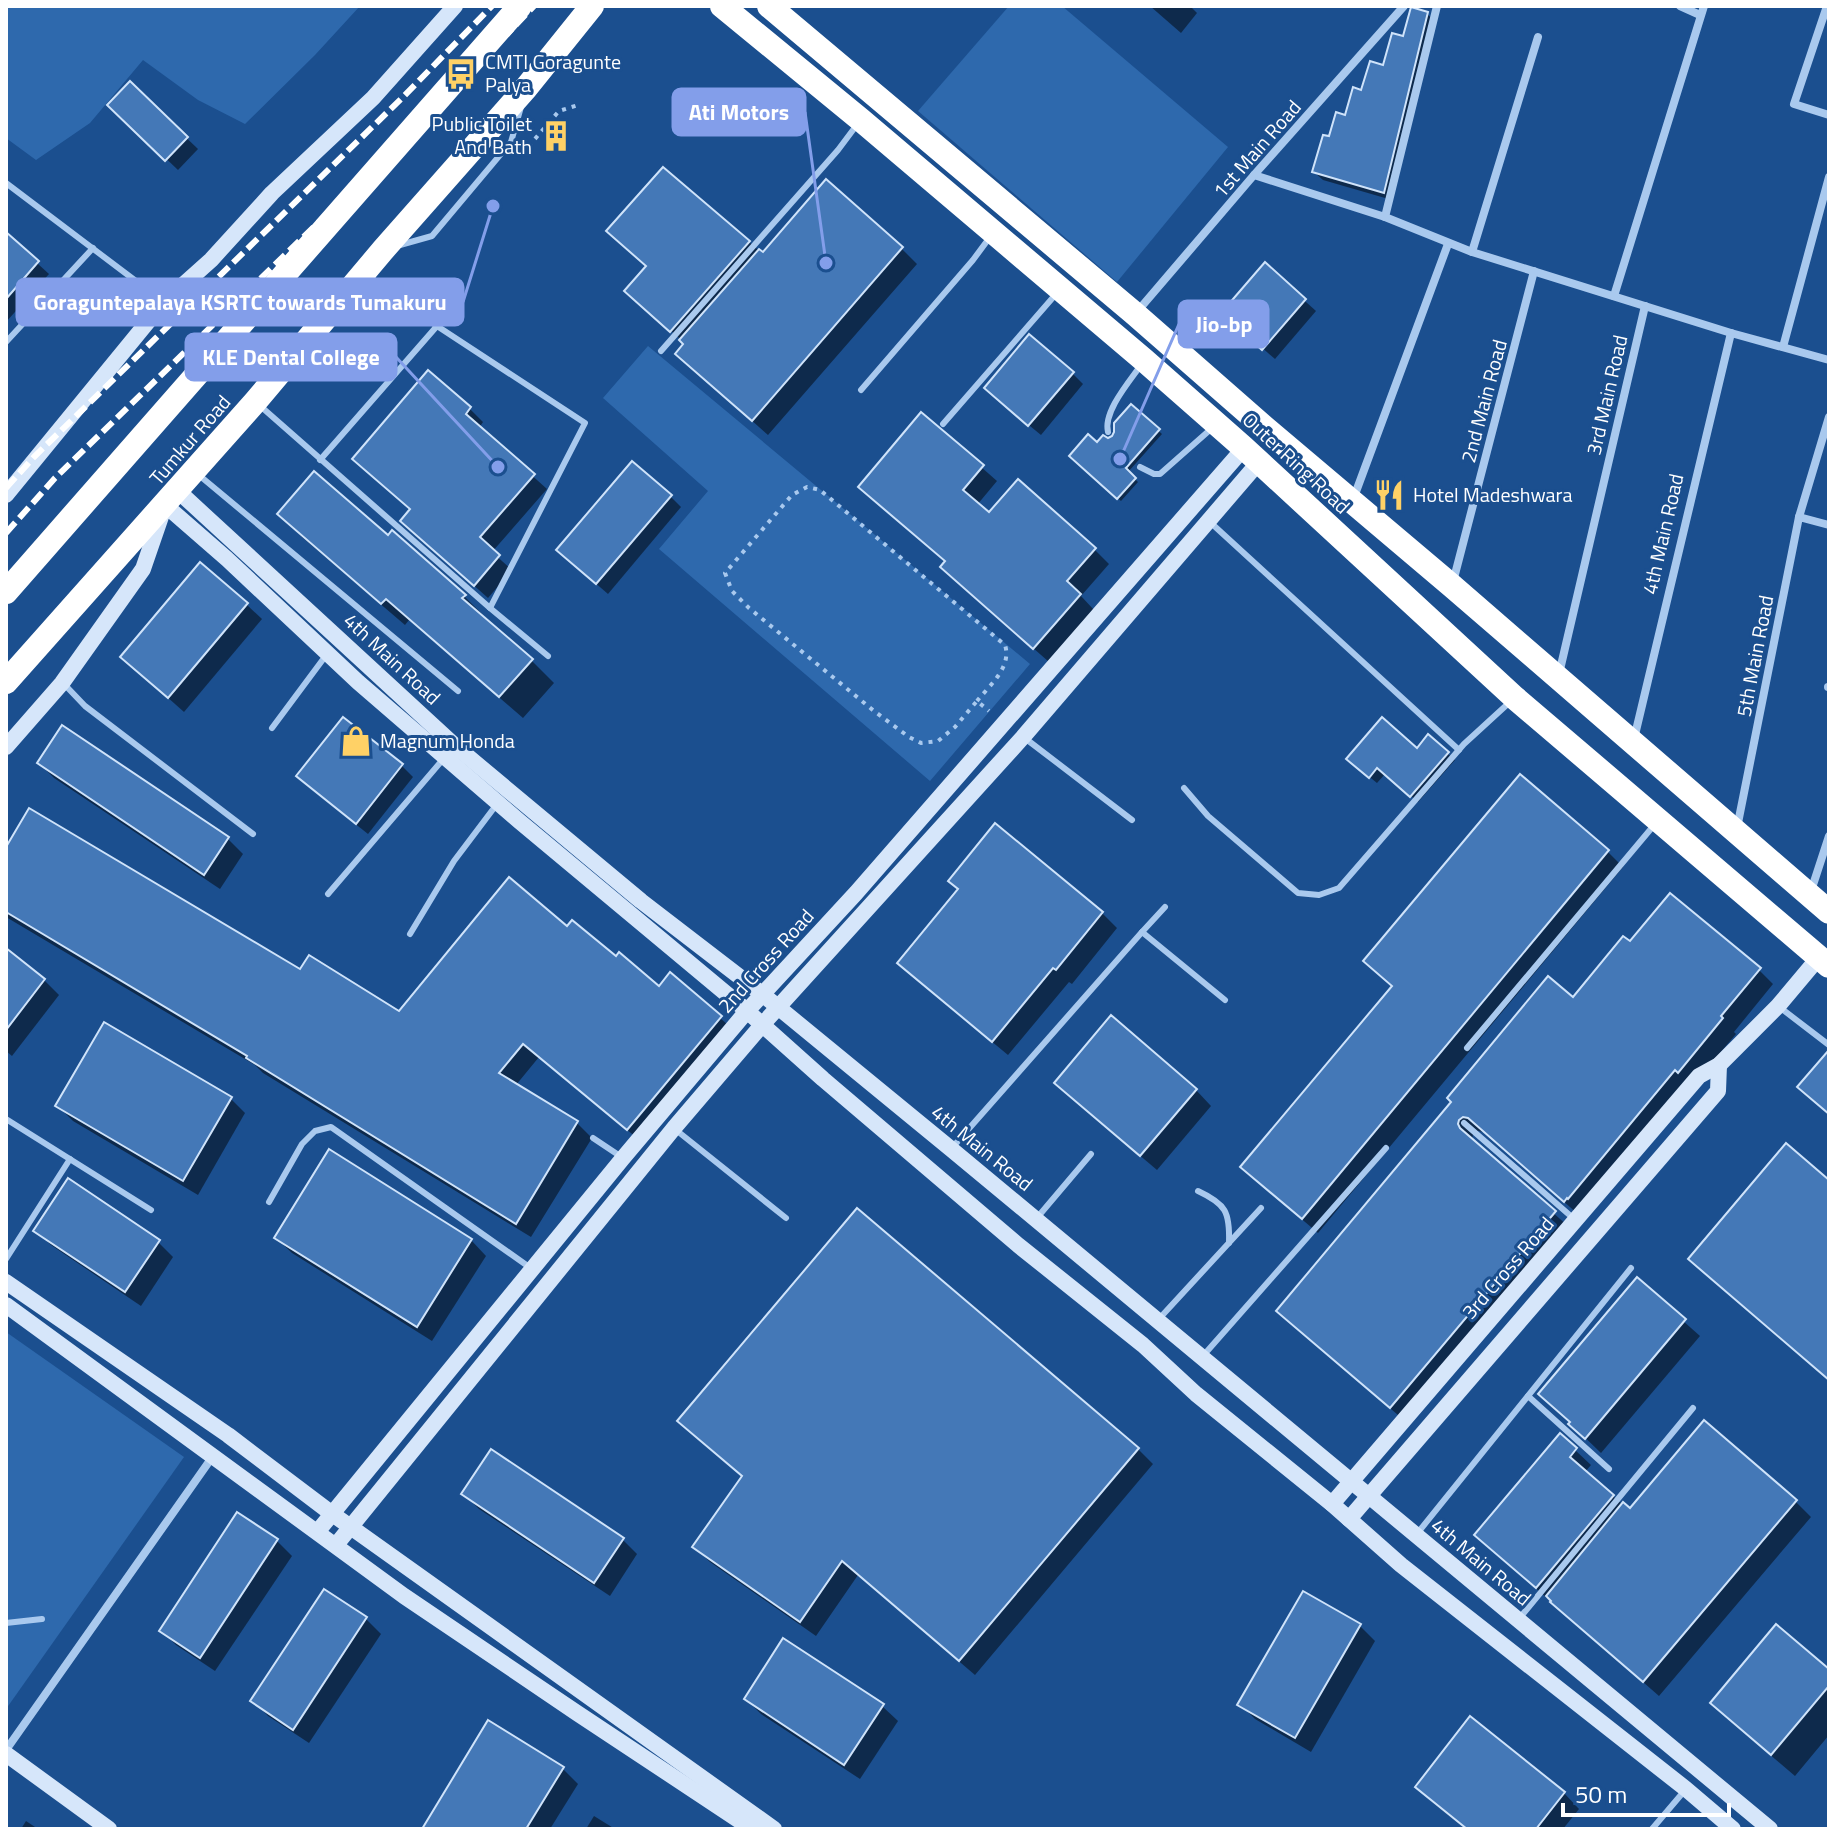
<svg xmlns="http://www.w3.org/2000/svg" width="1835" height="1835" font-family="'Titillium Web',sans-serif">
	<rect width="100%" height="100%" fill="#1b4f8f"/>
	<!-- green -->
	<g fill="#2e69ad">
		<path d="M6,6H360L315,55L245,124L198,100L143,60L90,123L36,160L6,138Z"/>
		<path d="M1009,6H1062L1228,147L1117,282L918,111Z"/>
		<path d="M648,346L1030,664L930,781L659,549L708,491L603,398Z"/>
		<path d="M6,1332L184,1457L6,1709Z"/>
	</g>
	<!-- shadow -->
	<g fill="#0007">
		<path d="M1150,6H1190L1197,13L1181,33Z"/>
		<path d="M1427,14L1436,22L1392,200L1323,180L1314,172L1330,139L1363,92L1404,39Z"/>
		<path d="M130,84L198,149L178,170L110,105Z"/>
		<path d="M13,241L49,274L6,322V248Z"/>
		<path d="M749,242L763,254L902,249L917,264L768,435L693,368L686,344L638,302Z"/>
		<path d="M1265,265L1316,311L1275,359L1235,324Z"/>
		<path d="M1072,373L1083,384L1041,435L997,399Z"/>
		<path d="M1131,406L1162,434L1128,472L1138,482L1121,501L1071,456L1113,438Z"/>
		<path d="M470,409L483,422L479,428L547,489L492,552L512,570L488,598L416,534L412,510L369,472Z"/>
		<path d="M922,415L997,481L977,505L989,515L1094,549L1109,564L1081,596L1094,610L1049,662L957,581L947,562Z"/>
		<path d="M670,496L681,507L608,594L570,561Z"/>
		<path d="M280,514L388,538L464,596L487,619L485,621L532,661L554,683L523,718L409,620L405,625L302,537Z"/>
		<path d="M246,604L262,619L184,712L122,657Z"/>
		<path d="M344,719L402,766L413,777L368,834L309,787L298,776Z"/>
		<path d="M1428,737L1455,760L1418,802L1385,774L1377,783L1356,766L1417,750Z"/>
		<path d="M39,763L228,839L243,854L220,889L54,778Z"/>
		<path d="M1521,777L1608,852L1623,867L1318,1233L1258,1182L1394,987Z"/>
		<path d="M995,825L1102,913L1117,928L1072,984L1069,982L1008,1055L915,978Z"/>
		<path d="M6,851L400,1014L568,928L659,989L671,975L736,1032L643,1143L539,1057L516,1085L577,1123L592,1138L531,1237L263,1073L255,1065L6,917Z"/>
		<path d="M1630,944L1759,970L1773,984L1734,1032L1736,1034L1693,1085L1579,1215L1485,1132L1478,1131L1473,1134L1472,1140L1569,1227L1405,1421L1293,1325L1454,1102L1573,1000Z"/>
		<path d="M6,950L44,980L59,995L12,1056L6,1051Z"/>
		<path d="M1111,1018L1196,1090L1211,1106L1157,1170L1072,1098Z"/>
		<path d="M230,1098L245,1113L198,1195L73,1121L58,1106Z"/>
		<path d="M36,1230L158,1242L173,1257L141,1306L51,1245Z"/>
		<path d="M276,1238L471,1240L486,1256L432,1341L292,1253Z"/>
		<path d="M1637,1280L1700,1336L1601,1453L1571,1424Z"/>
		<path d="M1560,1436L1591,1465L1585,1472L1630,1511L1796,1502L1811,1517L1659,1696L1492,1550Z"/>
		<path d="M1138,1449L1153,1464L975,1675L858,1575L816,1636L710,1562L695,1547Z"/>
		<path d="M464,1494L622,1539L637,1554L610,1596L479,1509Z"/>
		<path d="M277,1541L292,1556L215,1671L176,1645L161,1630Z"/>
		<path d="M325,1591L366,1619L381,1634L309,1743L268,1716L253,1700Z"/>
		<path d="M1304,1593L1360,1626L1375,1641L1311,1752L1255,1719L1240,1704Z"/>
		<path d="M1829,1663V1735L1795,1776L1735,1725L1713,1703L1824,1668Z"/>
		<path d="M746,1699L882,1706L898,1721L860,1779L761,1714Z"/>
		<path d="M1471,1719L1564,1793L1579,1809L1563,1829H1466L1432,1802L1417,1787Z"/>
		<path d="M563,1769L578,1784L550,1829H424Z"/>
		<path d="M594,1816L615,1829H586Z"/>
		<path d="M26,1821L38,1829H21Z"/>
	</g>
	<!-- building -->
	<g fill="#4478b7" stroke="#cfe3fa" stroke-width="2">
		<path d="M1411,7L1428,12L1384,193L1312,172L1323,135L1329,136L1336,112L1345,115L1353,87L1361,90L1370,61L1383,65L1392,33L1403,36Z"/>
		<path d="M130,81L188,137L165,161L107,105Z"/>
		<path d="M663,167L750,241L670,332L624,291L646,266L606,231Z"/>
		<path d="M826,179L903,247L752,421L675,354L683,344L679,340L759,249L763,252Z"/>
		<path d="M6,232L39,261L6,299Z"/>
		<path d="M1265,262L1306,299L1262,350L1221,313Z"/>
		<path d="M1029,334L1074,372L1028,426L984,388Z"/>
		<path d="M428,370L471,407L466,414L535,474L480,537L500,555L474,586L400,521L410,509L352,459Z"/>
		<path d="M1131,404L1160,429L1126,468L1136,478L1117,499L1069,456L1088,434L1097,442L1103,435L1108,438L1112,436L1114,432V423Z"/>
		<path d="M921,412L984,465L963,490L989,512L1018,479L1096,548L1067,581L1081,594L1033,649L940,567L945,561L858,487Z"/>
		<path d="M632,461L672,495L596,584L556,550Z"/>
		<path d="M314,471L388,535L392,530L466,595L462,598L533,659L499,697L386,599L381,604L277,514Z"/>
		<path d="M200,562L248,603L168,698L120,657Z"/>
		<path d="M343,717L403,764L356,824L296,776Z"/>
		<path d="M1382,717L1417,748L1428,734L1449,752L1410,797L1377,768L1369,778L1346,759Z"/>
		<path d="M62,725L229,837L204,875L37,763Z"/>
		<path d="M1520,774L1609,850L1302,1219L1240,1167L1392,986L1363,961Z"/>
		<path d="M29,808L300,969L309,955L399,1011L509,877L567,926L572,920L616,956L619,952L659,986L670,972L722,1016L627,1130L523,1044L499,1073L578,1121L516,1224L246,1058L247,1056L6,912V847Z"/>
		<path d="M995,823L1103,912L1056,970L1053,968L992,1042L897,963L958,889L948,881Z"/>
		<path d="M1670,893L1761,968L1721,1016L1723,1018L1678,1073L1675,1070L1568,1199L1567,1198L1564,1202L1468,1118L1463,1117L1459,1120L1458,1124L1460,1128L1556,1211L1390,1408L1276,1311L1451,1102L1447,1098L1548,976L1573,997L1623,936L1630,941Z"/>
		<path d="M6,948L45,979L6,1030Z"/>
		<path d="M1111,1015L1197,1089L1140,1156L1054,1083Z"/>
		<path d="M104,1022L232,1097L183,1181L55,1106Z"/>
		<path d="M1828,1051H1829V1114L1797,1087Z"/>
		<path d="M1786,1143L1829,1180V1380L1688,1259Z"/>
		<path d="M329,1149L472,1239L417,1327L274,1238Z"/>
		<path d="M68,1178L160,1240L125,1292L33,1231Z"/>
		<path d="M857,1208L1139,1448L959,1661L842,1561L800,1622L692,1547L742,1476L677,1421Z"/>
		<path d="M1637,1277L1686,1319L1585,1439L1568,1424L1570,1422L1538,1394Z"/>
		<path d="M1704,1420L1797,1500L1643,1682L1550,1602L1551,1601L1546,1596L1623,1502L1630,1508Z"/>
		<path d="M1560,1433L1577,1448L1570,1457L1614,1495L1536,1588L1474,1535Z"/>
		<path d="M491,1449L624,1538L594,1583L461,1494Z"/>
		<path d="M237,1512L278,1539L200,1658L159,1631Z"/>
		<path d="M324,1589L367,1617L293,1730L250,1701Z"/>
		<path d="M1303,1591L1361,1624L1295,1738L1237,1705Z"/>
		<path d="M1776,1624L1829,1669V1686L1771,1755L1710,1703Z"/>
		<path d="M783,1638L884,1704L844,1765L744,1699Z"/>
		<path d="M1470,1716L1565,1792L1536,1829H1467L1415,1787Z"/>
		<path d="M488,1720L564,1767L526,1829H422Z"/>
	</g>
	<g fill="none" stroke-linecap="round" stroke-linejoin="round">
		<!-- path -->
		<g stroke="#a9c9ee" stroke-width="4" stroke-dasharray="4 6" stroke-linecap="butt">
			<path d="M522,154L559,111L578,105"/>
			<path d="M977,701C990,685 1012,667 1005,645L820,490L807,487L792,495L725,573L732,591L749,608L874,711L909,737L921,743L938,741L955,727L977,701L989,711"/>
		</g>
		<!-- lane -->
		<g stroke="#a9c9ee" stroke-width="6">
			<path d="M6,183L161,300"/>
			<path d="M400,245L432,236L511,142L521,107"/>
			<path d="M367,275L437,326L585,423L490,608"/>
			<path d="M6,342L93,248"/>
			<path d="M661,351L838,150L856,126"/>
			<path d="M861,390L973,260L990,237"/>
			<path d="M258,404L490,608L548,656"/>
			<path d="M943,424L1056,294"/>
			<path d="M1108,432C1103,412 1129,382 1141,365"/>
			<path d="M320,460L437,326"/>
			<path d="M1140,467L1154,474H1160L1211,429"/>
			<path d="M200,476L458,691"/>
			<path d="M1211,523L1459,750"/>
			<path d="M65,685L85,706L253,834"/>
			<path d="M272,728L327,654"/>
			<path d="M1026,739L1132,820"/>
			<path d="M1184,788L1208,816L1298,893L1319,895L1339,888L1464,744L1511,701"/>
			<path d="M328,894L445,757"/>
			<path d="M1165,907L1142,932L1225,1000"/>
			<path d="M410,934L454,861L497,804"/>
			<path d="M1778,1006L1829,1045"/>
			<path d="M1467,1048L1655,824"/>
			<path d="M6,1119L151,1210"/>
			<path d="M1464,1123L1573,1218"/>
			<path d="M676,1130L786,1218"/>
			<path d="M593,1138L620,1156"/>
			<path d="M951,1149L1142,932"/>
			<path d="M1198,1191C1226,1204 1230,1212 1229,1243"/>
			<path d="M269,1202L302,1144L315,1131L331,1127L532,1269"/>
			<path d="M1036,1219L1091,1154"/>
			<path d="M6,1259L70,1159"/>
			<path d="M1158,1320L1261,1208"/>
			<path d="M1202,1357L1386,1148"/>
			<path d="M1528,1396L1609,1469"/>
			<path d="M1416,1535L1631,1268"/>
			<path d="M1518,1620L1693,1408"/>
			<path d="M6,1623L42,1619"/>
			<path d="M1652,1829L1686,1789"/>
		</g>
		<!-- street -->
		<g stroke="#a9c9ee" stroke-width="8">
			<path d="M1680,6L1700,15"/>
			<path d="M1827,6L1794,104L1829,115"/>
			<path d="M1254,175L1385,217L1472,252L1731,333L1829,360"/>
			<path d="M1385,217L1437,6"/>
			<path d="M1472,252L1538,37"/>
			<path d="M1614,296L1704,6"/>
			<path d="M1136,313L1254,175L1404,6"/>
			<path d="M1783,347L1829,177"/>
			<path d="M1354,497L1448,244"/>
			<path d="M1799,517L1829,417"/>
			<path d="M1453,582L1534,271"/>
			<path d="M1559,674L1645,306"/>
			<path d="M1828,687H1829"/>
			<path d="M1634,739L1731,333"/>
			<path d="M1737,828L1799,517L1829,525"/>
			<path d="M1811,891L1829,836"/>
			<path d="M6,1750L213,1456"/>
		</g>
		<!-- secondary -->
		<g stroke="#d6e6fa" stroke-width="16">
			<path d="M177,490L454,745L641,901L762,994L951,1149L1770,1829"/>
			<path d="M6,495L164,302L211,260L272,193L373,98L455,6"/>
			<path d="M6,747L62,683L143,569L165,505L227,559L358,682L519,821L747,1011L823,1079L1018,1245L1143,1345L1196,1394L1332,1504L1401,1565L1686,1789L1733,1829"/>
			<path d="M6,1282L228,1435L331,1513L774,1829"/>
			<path d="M6,1305L404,1596L577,1713L752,1829"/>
			<path d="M1332,1504L1699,1076L1719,1065L1778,1006L1820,956"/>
			<path d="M1349,1519L1718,1091L1719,1065"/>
			<path d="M318,1531L623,1158L747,1011L856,893L1244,448"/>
			<path d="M336,1545L674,1128L762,1025L1023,737L1259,462"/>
			<path d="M6,1754L109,1829"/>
		</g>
		<!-- highway -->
		<g stroke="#fff" stroke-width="24">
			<path d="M722,6L861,120L1144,360L1244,448L1515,698L1829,966"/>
			<path d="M769,6L1135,314L1264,427L1452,586L1829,912"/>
			<path d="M6,592L520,6"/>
			<path d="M6,682L255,402L383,250L526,88L592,6"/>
		</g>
		<!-- rail -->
		<g stroke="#fff" stroke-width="6" stroke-dasharray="14 6" stroke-linecap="butt">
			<path d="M6,488L34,457L404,96L492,6"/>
			<path d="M6,533L55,478L426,118L534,6"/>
		</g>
	</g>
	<!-- icons -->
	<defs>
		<symbol id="bus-bare" viewBox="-9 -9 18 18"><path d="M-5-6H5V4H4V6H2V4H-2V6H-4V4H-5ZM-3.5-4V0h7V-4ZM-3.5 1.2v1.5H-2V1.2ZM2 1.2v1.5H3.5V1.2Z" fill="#ffd166" stroke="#1b4f8f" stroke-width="2.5" paint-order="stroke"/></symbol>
		<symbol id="building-bare" viewBox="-9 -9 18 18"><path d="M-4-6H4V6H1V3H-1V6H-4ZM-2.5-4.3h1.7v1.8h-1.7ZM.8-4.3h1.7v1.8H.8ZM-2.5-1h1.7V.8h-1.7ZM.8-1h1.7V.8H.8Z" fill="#ffd166" stroke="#1b4f8f" stroke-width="2.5" paint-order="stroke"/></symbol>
		<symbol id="restaurant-bare" viewBox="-9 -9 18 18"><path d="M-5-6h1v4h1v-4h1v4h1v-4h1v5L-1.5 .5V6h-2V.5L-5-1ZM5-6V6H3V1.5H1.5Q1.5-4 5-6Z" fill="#ffd166" stroke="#1b4f8f" stroke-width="2.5" paint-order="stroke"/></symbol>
		<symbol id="shop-bare" viewBox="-9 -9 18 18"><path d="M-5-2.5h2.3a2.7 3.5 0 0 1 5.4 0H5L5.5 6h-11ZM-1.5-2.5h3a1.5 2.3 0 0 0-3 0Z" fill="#ffd166" stroke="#1b4f8f" stroke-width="2.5" paint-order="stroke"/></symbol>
	</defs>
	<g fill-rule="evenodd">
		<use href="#bus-bare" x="439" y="52" width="44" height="44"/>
		<use href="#building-bare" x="534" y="114" width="44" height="44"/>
		<use href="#restaurant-bare" x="1367" y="473" width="44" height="44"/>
		<use href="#shop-bare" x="334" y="719" width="44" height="44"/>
	</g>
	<g text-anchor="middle" stroke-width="6" stroke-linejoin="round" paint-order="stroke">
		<!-- poi labels -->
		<g font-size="20" fill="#fff" stroke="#1b4f8f" text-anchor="start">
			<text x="485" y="69">CMTI Goragunte<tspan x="485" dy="23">Palya</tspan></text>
			<text x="532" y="131" text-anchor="end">Public Toilet<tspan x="532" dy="23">And Bath</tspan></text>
			<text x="1413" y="502">Hotel Madeshwara</text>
			<text x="380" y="748">Magnum Honda</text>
		</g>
		<!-- street labels -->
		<g font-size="20" fill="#fff" stroke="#1b4f8f">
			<text transform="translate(1257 149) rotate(-49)" y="7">1st Main Road</text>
			<text transform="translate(1607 395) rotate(-77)" y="7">3rd Main Road</text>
			<text transform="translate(1484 401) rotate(-75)" y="7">2nd Main Road</text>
			<text transform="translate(190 440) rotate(-49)" y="7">Tumkur Road</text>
			<text transform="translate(1296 463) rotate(43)" y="7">Outer Ring Road</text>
			<text transform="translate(1663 534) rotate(-77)" y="7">4th Main Road</text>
			<text transform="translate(1755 656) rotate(-79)" y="7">5th Main Road</text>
			<text transform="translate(392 659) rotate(43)" y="7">4th Main Road</text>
			<text transform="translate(766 961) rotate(-48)" y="7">2nd Cross Road</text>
			<text transform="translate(982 1148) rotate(39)" y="7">4th Main Road</text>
			<text transform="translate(1508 1268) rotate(-49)" y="7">3rd Cross Road</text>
			<text transform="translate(1481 1562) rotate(40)" y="7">4th Main Road</text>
		</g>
	</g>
	<!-- callouts -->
	<path fill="none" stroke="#839eea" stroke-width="3" d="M826 263L805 112M493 206L463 302M1120 459L1179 324M498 467L396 357"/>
	<g fill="#839eea" stroke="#1b4f8f" stroke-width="3">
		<circle cx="826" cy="263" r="8"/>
		<circle cx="493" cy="206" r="8"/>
		<circle cx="1120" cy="459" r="8"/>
		<circle cx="498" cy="467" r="8"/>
	</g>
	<g fill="#839eea" stroke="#839eea" stroke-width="3">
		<rect x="673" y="89" width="132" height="46" rx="8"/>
		<rect x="17" y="279" width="446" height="46" rx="8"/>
		<rect x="1179" y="301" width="89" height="46" rx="8"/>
		<rect x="186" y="334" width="210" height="46" rx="8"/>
	</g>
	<g font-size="22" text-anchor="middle" font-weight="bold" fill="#fff">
		<text x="739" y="120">Ati Motors</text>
		<text x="240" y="310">Goraguntepalaya KSRTC towards Tumakuru</text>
		<text x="1224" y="332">Jio-bp</text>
		<text x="291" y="365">KLE Dental College</text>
	</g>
	<!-- border -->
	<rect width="1835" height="1835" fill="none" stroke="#ffffff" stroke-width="16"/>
	<!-- scale -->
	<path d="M1563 1803v12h166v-12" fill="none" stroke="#ffffff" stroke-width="4"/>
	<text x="1575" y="1803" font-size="24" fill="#ffffff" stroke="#1b4f8f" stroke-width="6" paint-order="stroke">50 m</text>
</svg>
